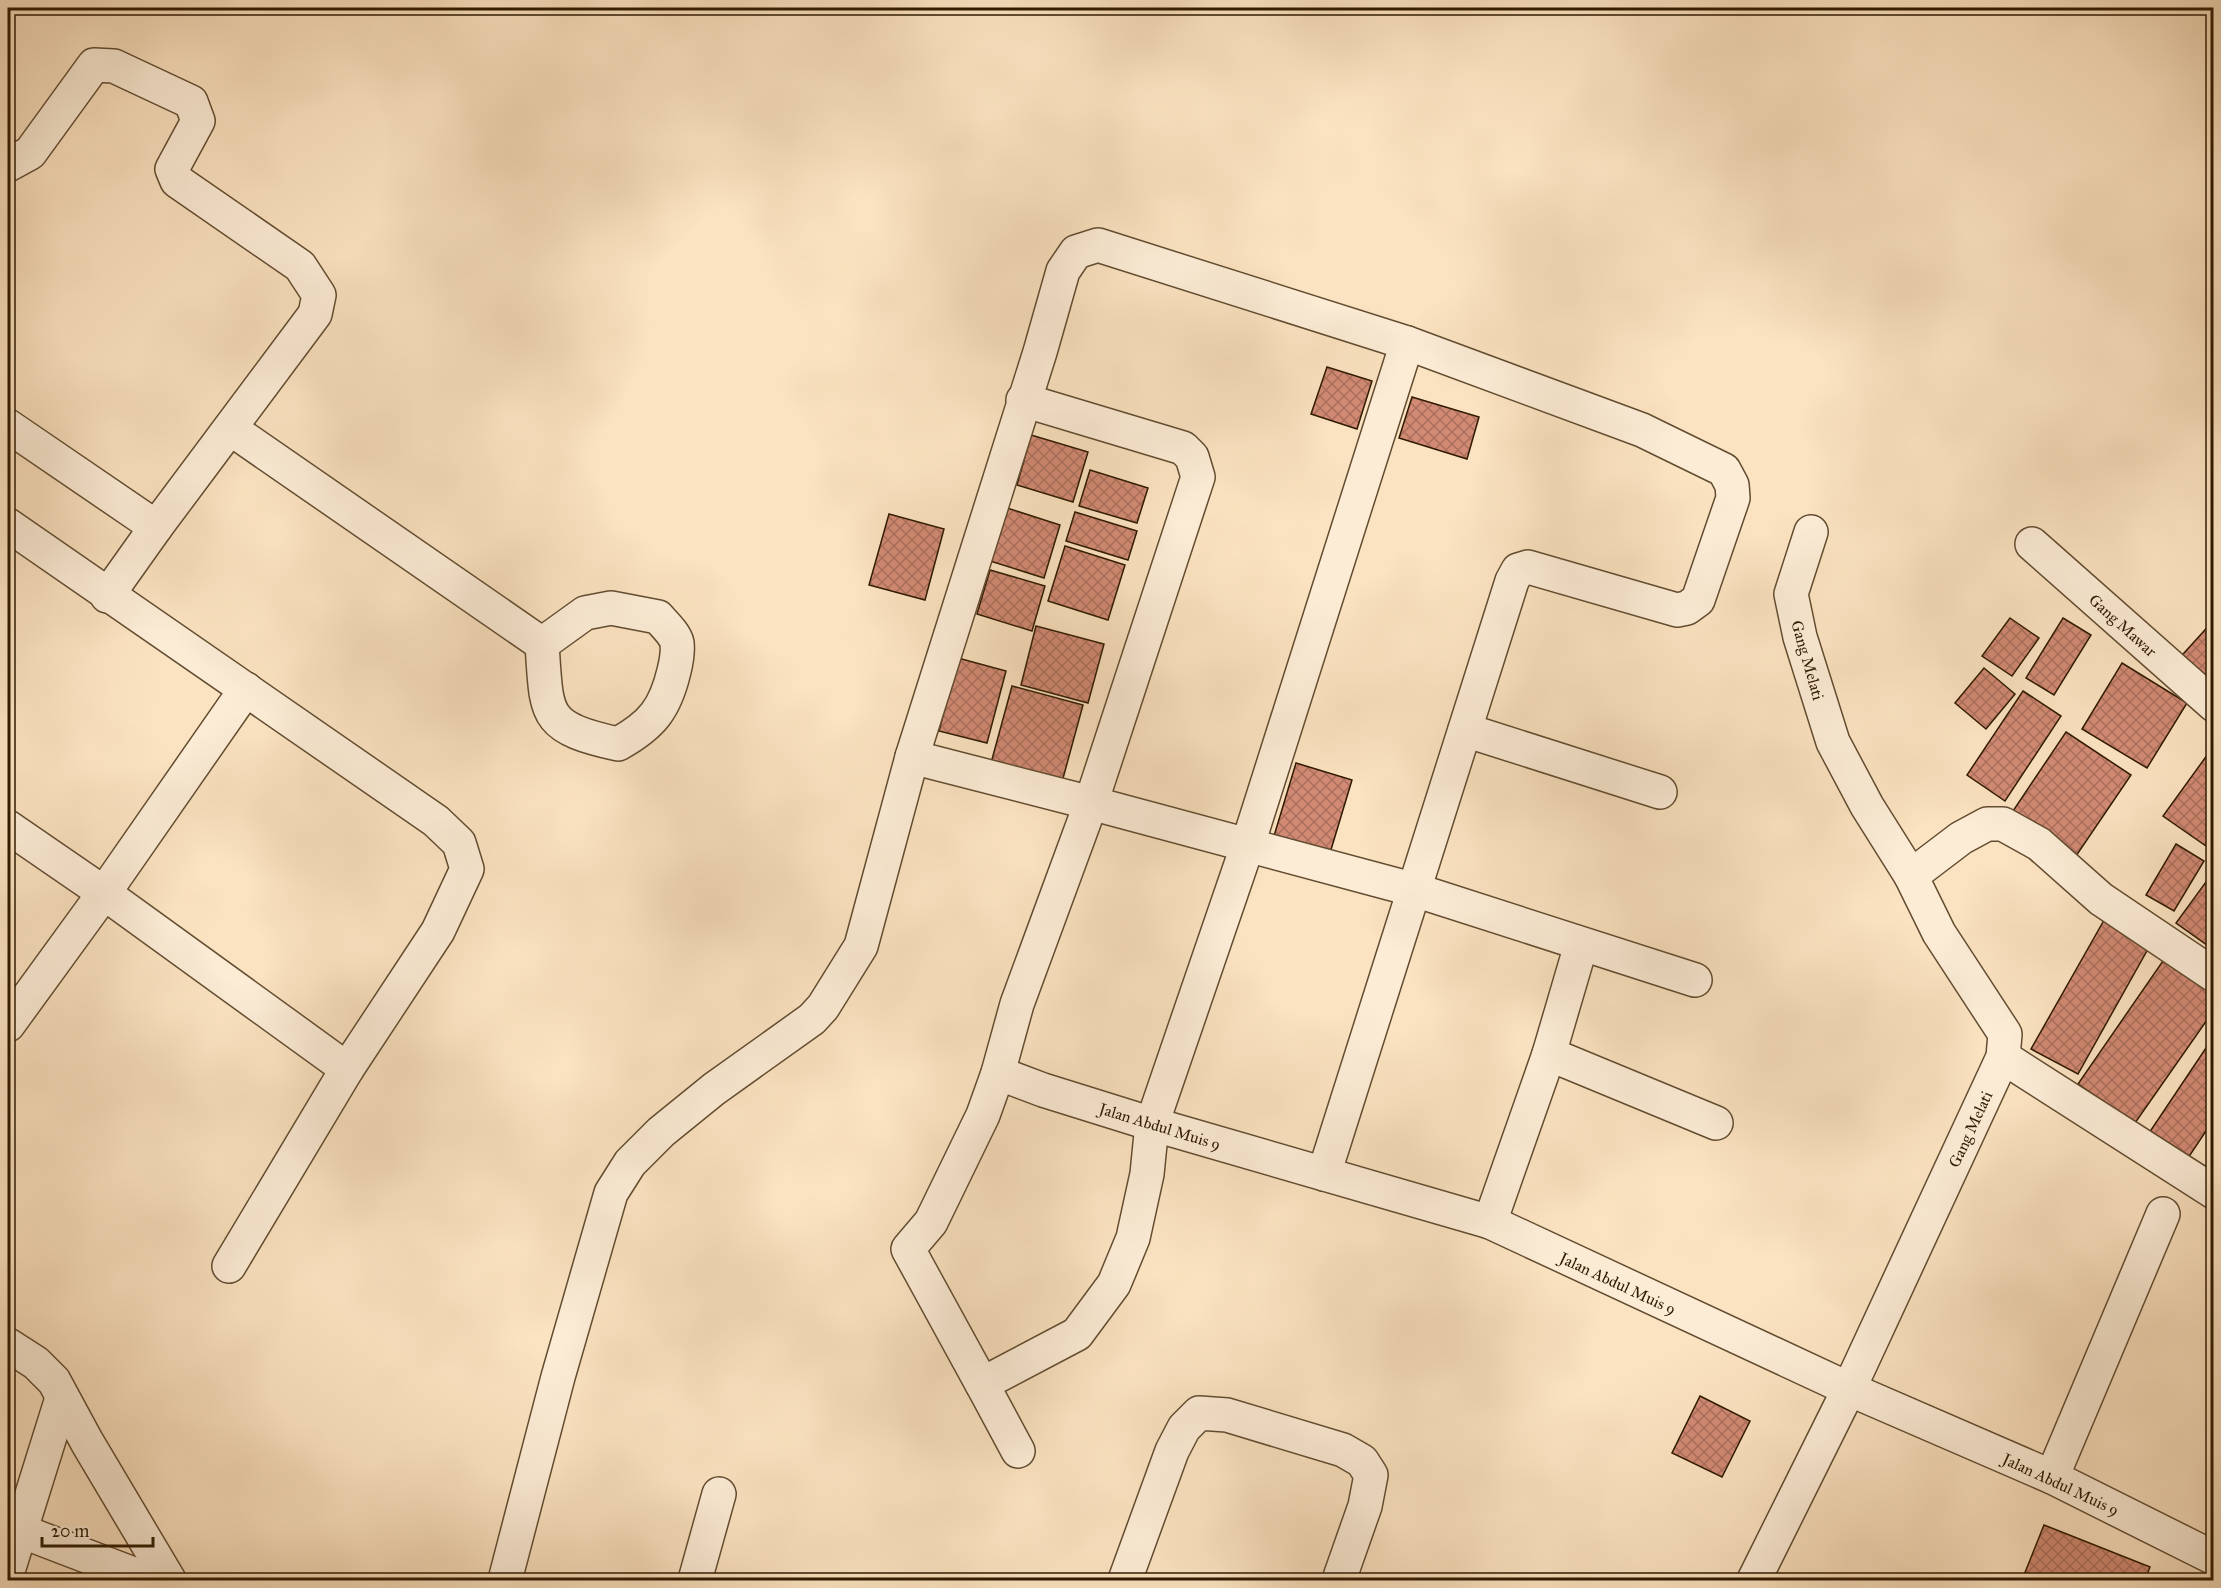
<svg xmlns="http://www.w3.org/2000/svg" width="2221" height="1588" font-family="'IM FELL Great Primer',serif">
	<defs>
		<pattern id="building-cross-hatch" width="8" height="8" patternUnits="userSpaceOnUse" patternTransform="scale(1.5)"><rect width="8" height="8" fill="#d28a74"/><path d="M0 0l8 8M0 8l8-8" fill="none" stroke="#ab705d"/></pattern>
	</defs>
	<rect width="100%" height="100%" fill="#fbe2c0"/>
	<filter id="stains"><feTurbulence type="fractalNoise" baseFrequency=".00333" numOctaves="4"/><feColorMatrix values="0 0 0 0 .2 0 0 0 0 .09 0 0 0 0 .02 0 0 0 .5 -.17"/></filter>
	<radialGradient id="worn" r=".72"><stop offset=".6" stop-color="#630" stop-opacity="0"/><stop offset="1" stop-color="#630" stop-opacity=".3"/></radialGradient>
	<!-- building -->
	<g fill="url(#building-cross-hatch)" stroke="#2f1a00" stroke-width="1.5">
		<path d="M1327,367L1372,381L1357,429L1311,414Z"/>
		<path d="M1412,397L1479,417L1467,459L1399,438Z"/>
		<path d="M1031,435L1088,452L1073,502L1017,485Z"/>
		<path d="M1090,470L1148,488L1137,523L1079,506Z"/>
		<path d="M1004,507L1060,525L1044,578L987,560Z"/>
		<path d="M1075,512L1137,531L1128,560L1066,541Z"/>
		<path d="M889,514L944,529L925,600L869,585Z"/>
		<path d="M1065,546L1125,565L1108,620L1048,601Z"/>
		<path d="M990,570L1045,586L1032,631L977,614Z"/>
		<path d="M2010,618L2039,638L2012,676L1982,656Z"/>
		<path d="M2063,618L2091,635L2054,695L2026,678Z"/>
		<path d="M2214,620V679L2205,689L2175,663Z"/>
		<path d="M1036,626L1104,644L1088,703L1021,685Z"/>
		<path d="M958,658L1006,671L987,743L939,731Z"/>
		<path d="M2122,663L2187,703L2147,768L2082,729Z"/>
		<path d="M1984,668L2015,694L1986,729L1955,703Z"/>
		<path d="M1012,686L1083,705L1062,782L991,763Z"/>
		<path d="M2023,691L2061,716L2005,801L1967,775Z"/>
		<path d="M2066,732L2131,775L2076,856L2011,814Z"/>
		<path d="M2213,747L2214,835L2206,846L2163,816Z"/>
		<path d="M1296,763L1352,780L1330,853L1274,836Z"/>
		<path d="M2176,844L2204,861L2174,911L2146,895Z"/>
		<path d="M2214,871V950L2176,923Z"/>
		<path d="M2107,915L2153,940L2078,1074L2031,1049Z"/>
		<path d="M2165,958L2214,992V1010L2135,1123L2078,1084Z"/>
		<path d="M2214,1036V1119L2186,1161L2147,1136Z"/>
		<path d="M1700,1396L1750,1421L1722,1477L1672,1453Z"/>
		<path d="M2044,1525L2150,1567L2145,1580H2022Z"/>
	</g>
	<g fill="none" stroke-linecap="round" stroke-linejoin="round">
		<defs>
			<g id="minor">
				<path d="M8,165L30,153L94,65L114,66L191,102L198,121L172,169L177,181L300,266L319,295L315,314L156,527L107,596"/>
				<path d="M8,426L156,527"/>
				<path d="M231,429L542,644L585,613L611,608L658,617C664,624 675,634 677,643C678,651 676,663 674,671C665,709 652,725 618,744C542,727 547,716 542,644"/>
				<path d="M8,525L436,821L459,843L467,869L438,931L347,1069L229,1266"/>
				<path d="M1811,532L1791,594L1800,637L1833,742L1867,806L1911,876"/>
				<path d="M2032,544L2214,705"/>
				<path d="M1465,730L1660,792"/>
				<path d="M912,757L1091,803L1415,890L1695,980"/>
				<path d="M8,827L104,893L347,1069"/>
				<path d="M8,1025L104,893L246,689"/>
				<path d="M1549,1054L1581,945"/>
				<path d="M2003,1057L2214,1192"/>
				<path d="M998,1073L1043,1090L1152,1124L1490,1222L1849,1389L2052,1477L2214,1558"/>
				<path d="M1490,1222L1549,1054L1716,1123"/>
				<path d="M8,1345L36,1363L54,1381L87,1442L169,1580"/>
				<path d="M982,1384L908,1249L931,1222L983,1115L998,1073L1017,1004L1091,803L1198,477L1192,457L1183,448L1023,400"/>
				<path d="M1018,1451L982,1384L1077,1334L1114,1284L1133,1238L1147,1174L1152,1124L1248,844L1407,343"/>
				<path d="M2052,1477L2163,1214"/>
				<path d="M21,1531L149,1580"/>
				<path d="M8,1571L62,1398"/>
				<path d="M505,1580L558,1377L611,1193L630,1163L661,1132L714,1089L812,1019L823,1007L861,946L912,757L1040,352L1063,271L1076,252L1098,245L1407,343L1642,430L1724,470L1732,485L1733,498L1698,600L1687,608L1677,610L1528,567L1518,570L1512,581L1324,1174"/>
				<path d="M695,1580L719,1494"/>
				<path d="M1125,1580L1172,1451L1184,1428L1199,1413L1227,1415L1343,1450L1362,1461L1371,1475L1365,1506L1339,1580"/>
				<path d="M1754,1580L1849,1389L2003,1057L2005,1034L1939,933L1911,876L1961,838L1987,824H2003L2039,844L2101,899L2214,975"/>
			</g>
		</defs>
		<!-- minor casing -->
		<use href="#minor" stroke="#624c30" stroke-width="36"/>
		<!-- minor -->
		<use href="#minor" stroke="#fcecd6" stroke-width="33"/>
	</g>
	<g text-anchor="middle" stroke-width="4.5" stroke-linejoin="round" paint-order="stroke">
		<!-- street labels -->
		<g font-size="16" fill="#2f1a00" stroke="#fcecd6">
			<text transform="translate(2123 625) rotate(42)" y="6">Gang Mawar</text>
			<text transform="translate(1808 660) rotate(74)" y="6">Gang Melati</text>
			<text transform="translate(1160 1126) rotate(17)" y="6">Jalan Abdul Muis 9</text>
			<text transform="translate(1970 1129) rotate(-65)" y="6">Gang Melati</text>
			<text transform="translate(1618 1283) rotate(25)" y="6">Jalan Abdul Muis 9</text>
			<text transform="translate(2061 1484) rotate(25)" y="6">Jalan Abdul Muis 9</text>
		</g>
	</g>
	<!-- margin -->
	<rect width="2221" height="1588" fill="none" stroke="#fbe2c0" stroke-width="30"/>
	<rect x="9" y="9" width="2203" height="1570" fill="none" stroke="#2f1a00" stroke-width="3"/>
	<rect x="15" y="15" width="2191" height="1558" fill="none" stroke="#2f1a00" stroke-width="1.5"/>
	<!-- scale -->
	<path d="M42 1537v9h111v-9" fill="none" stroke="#2f1a00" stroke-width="3"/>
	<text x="51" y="1537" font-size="18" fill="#2f1a00" stroke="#fcecd6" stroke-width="4.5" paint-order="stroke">20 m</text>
	<rect width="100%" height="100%" filter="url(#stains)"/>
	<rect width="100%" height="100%" fill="url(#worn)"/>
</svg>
